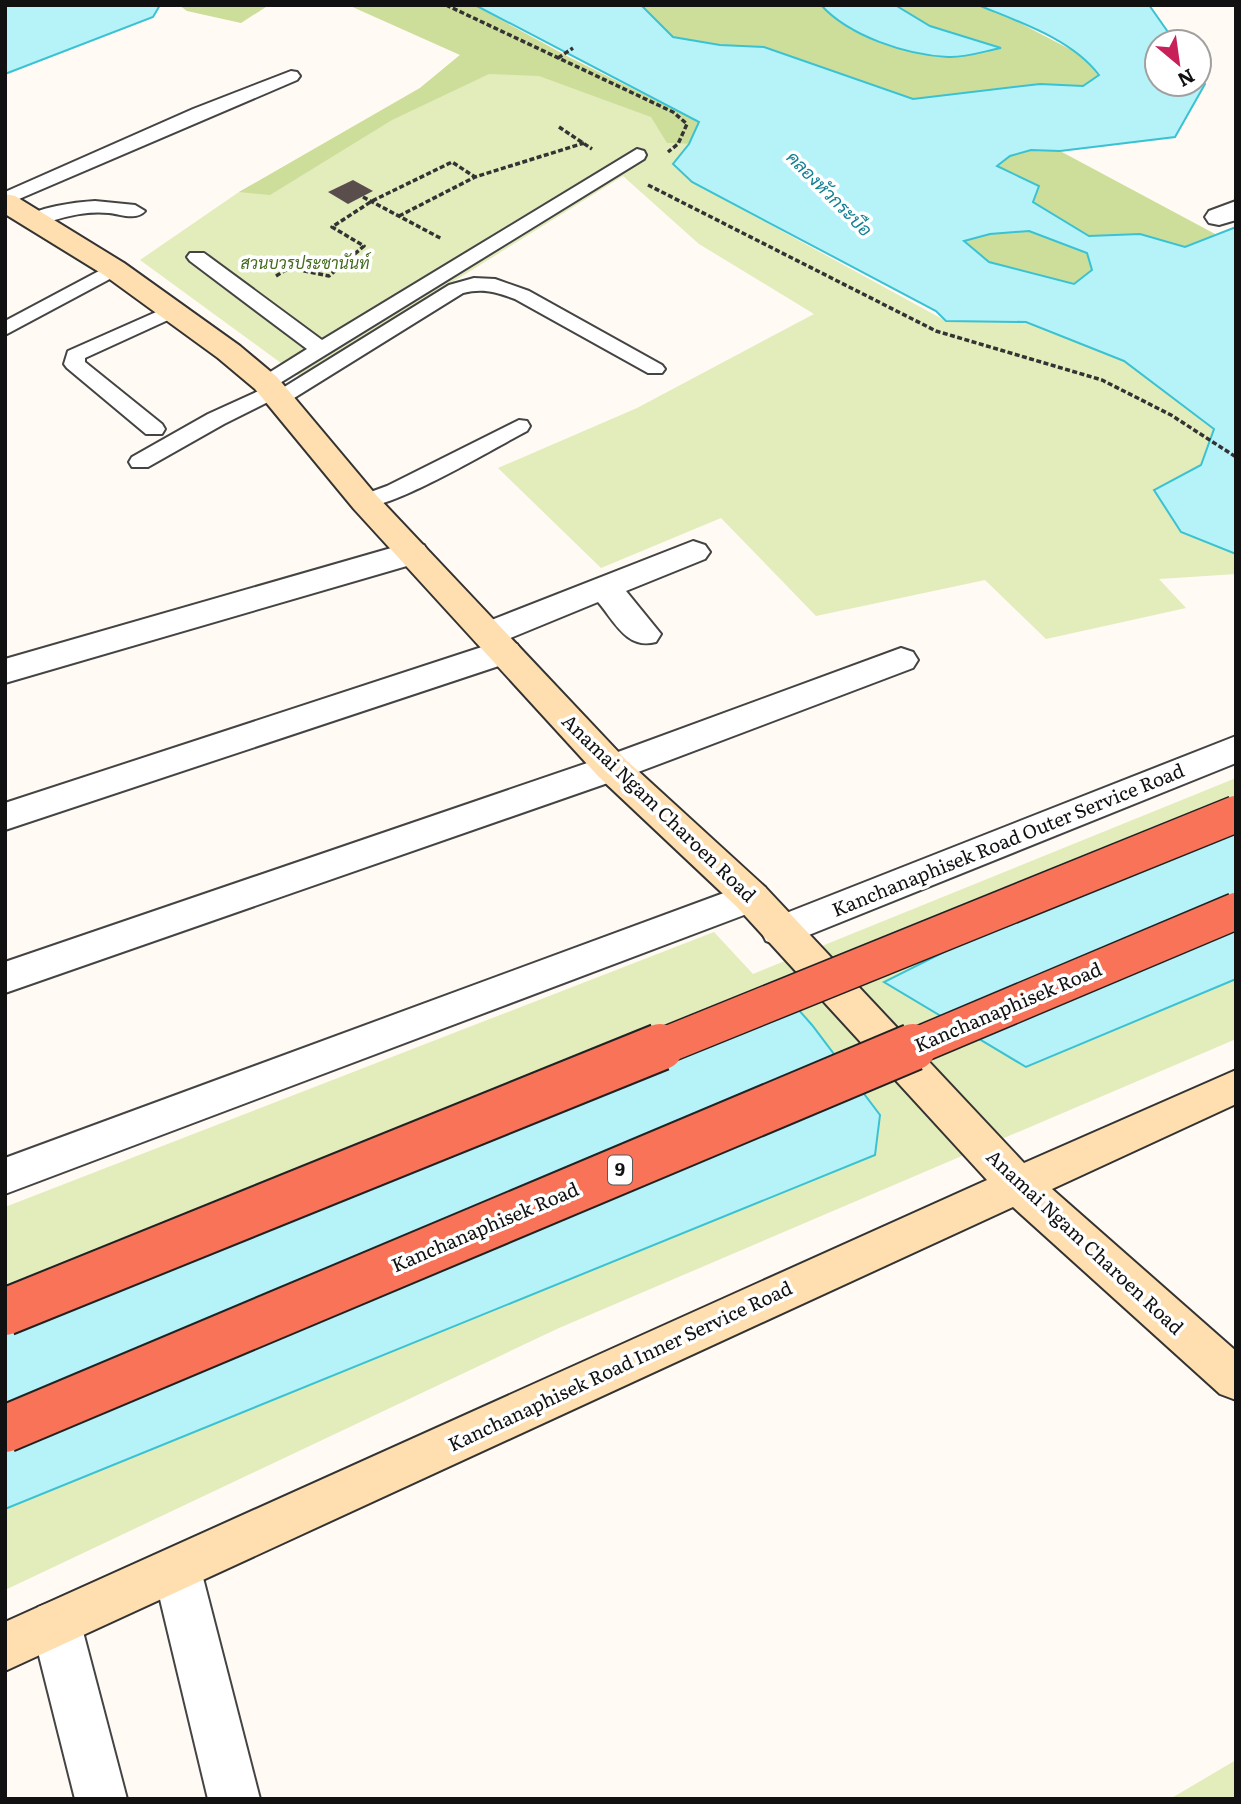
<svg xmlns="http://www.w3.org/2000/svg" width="1241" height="1804" font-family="Literata,Sarabun,serif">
	<rect width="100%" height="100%" fill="#fffaf4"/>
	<!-- green -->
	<g fill="#e3ecbb">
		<path d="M490,43L675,122L667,143L689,144L673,164L692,182L946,321L1026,322L1124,361L1214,429L1201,465L1154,490L1181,532L1236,554V574L1159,579L1186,608L1046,639L985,580L816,616L721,518L601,568L498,468L637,408L814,314L699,244L623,176L300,377L140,260L239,192L420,88L460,55Z"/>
		<path d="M1236,778V806L1026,1067L1236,979V1039L559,1328L5,1590V1207L714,932L753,974Z"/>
		<path d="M1236,1760V1799H1170Z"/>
	</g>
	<!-- forest -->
	<g fill="#ccde9a">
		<path d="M179,5H269L241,23L187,11Z"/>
		<path d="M348,5H474L567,56L699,122L689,144L667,143L651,117L539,76L489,74L392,120L270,195L239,192L420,88L460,55Z"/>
		<path d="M641,5H821L851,30L890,45L999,47L930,26L895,5H978L1014,20L1081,55L1099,75L1083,86L1040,84L913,99L764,47L720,45L672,37Z"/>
		<path d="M1031,150L1060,151L1217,235L1185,247L1139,234L1089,236L1033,202L1039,186L997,166L1010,156Z"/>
		<path d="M1029,231L1087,253L1092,270L1074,284L989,262L963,241L990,234Z"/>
	</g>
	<!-- water -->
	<g fill="#b6f3f9" stroke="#3ac2d3" stroke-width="2" fill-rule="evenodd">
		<path d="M5,5H160L153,17L5,74Z"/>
		<path d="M475,5H641L673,37L720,45L764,47L913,99L1040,84L1083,86L1099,75C1072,39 1019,22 978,5H1149L1175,42H1157V84H1199V75L1205,84L1175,137L1060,151L1031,150L1010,156L997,166L1039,186L1033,202L1089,236L1140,234L1185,247L1236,227V554L1181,532L1154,490L1201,465L1214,429L1124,361L1026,322L946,321L936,311L692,182L673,164L689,144L699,122ZM1029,231L1087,253L1092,270L1074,284L989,262L964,241L990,234Z"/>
		<path d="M821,5H895L930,26L1001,48C985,51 965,58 948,57C906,55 849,36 821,5Z"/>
		<path d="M1236,806V979L1026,1067L884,982Z"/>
		<path d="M775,983L812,1025L880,1115L875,1155L5,1509V1292Z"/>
	</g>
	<!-- building -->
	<path fill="#5a4e4c" d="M353,180L373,191L348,204L328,192Z"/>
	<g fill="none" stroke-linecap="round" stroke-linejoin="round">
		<defs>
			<g id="lane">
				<path d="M291,71L297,72L300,76L297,80L5,205V192L193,109Z"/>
				<path d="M637,149L644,151L646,155L644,159L275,386L281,389L449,285L474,278L495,279L529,291L662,365L665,369L662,373H648L515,299C496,292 483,288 463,293L286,403L279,405L270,401L224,424L148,467H132L129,462L132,457L208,414L263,389L256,383L259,379L307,349L190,261L187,257L190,253H204L322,340Z"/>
				<path d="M95,201L135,205L145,211C136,221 120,214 109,213C82,210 59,219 33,226L23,220C34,207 78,202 95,201Z"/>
				<path d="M114,263L121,265L124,269L121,273L5,335V321Z"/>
				<path d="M172,305L179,307L182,311L179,315L85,358V362L162,424L165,429L162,434H146L67,368L64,364L68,351Z"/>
				<path d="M519,420L527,421L530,426L527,431C496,447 385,514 357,507L354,502L357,497L387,486Z"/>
			</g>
			<g id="street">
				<path d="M1236,201V220L1219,225L1209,223L1205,217L1209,211Z"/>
				<path d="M693,541L705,545L710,552L705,559L626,591L661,634L656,642C627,650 615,622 598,602L503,641L517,644L522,652L517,660L5,830V803L488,645L476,642L471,634L476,626Z"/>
				<path d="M412,542L424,545L429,553L424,561L5,683V659Z"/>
				<path d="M901,648L913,652L918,660L913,668L625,777L5,993V962L599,759Z"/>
				<path d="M1236,736V763L794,941L780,946L766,941L761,931L766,921Z"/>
				<path d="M751,883L765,887L770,897L765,907L5,1194V1158Z"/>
				<path d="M177,1547L194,1554L201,1570L260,1799H208L153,1570L160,1554Z"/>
				<path d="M56,1600L74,1607L81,1624L127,1799H75L31,1624L38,1607Z"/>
			</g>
			<path id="secondary" d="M5,194L15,196L124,263L240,346L277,377L376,495L625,759L765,887L1024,1163L1236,1070V1104L1052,1189L1236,1351V1400L1220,1394L1013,1207L5,1671V1622L987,1180L737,907L599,777L354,509L255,389L218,358L104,275L5,214Z"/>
		</defs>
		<!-- lane casing -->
		<use href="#lane" stroke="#444" stroke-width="4"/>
		<!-- street casing -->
		<use href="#street" stroke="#444" stroke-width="4"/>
		<!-- secondary casing -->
		<use href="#secondary" stroke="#333" stroke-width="4"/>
		<!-- path -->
		<g stroke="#333" stroke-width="3.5" stroke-dasharray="5 2.5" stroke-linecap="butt">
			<path d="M446,5L673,112L687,124L678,144L668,152"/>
			<path d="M558,58L573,48"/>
			<path d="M559,127L592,149"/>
			<path d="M648,185L936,331L1102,380L1171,415L1236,457"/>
			<path d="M363,197L442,239"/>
			<path d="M399,216L475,177L584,143"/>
			<path d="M276,276L289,268L329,276L364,246L332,227L372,201L452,162L475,177"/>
		</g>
		<!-- lane -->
		<use href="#lane" fill="#fff" fill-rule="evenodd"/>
		<!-- street -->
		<use href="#street" fill="#fff" fill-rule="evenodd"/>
		<!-- secondary -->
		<use href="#secondary" fill="#ffdfaf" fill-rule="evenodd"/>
		<defs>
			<g id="highway-bridge-far1">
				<path d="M656,1049L1236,814"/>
				<path d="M909,1049L1236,911"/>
			</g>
			<g id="highway-bridge">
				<path d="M5,1312L660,1047"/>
				<path d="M5,1429L913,1047"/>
			</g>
		</defs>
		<!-- highway-bridge-far1 casing -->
		<use href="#highway-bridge-far1" stroke="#222" stroke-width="39" stroke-linecap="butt"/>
		<!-- highway-bridge casing -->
		<use href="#highway-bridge" stroke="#222" stroke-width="50" stroke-linecap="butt"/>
		<!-- highway-bridge-far1 -->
		<use href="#highway-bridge-far1" stroke="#f97358" stroke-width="36"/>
		<!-- highway-bridge -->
		<use href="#highway-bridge" stroke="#f97358" stroke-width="46"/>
	</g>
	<g text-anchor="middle" stroke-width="7" stroke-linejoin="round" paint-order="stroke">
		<!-- far-park labels -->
		<g font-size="16" font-style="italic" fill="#446c1d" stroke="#fff">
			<text x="305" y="269">สวนบวรประชานันท์</text>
		</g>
		<!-- far-water labels -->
		<g font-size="18" font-style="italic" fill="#138092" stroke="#fff">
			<text transform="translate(829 194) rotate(45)" y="6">คลองหัวกระบือ</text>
		</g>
		<!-- shield labels -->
		<rect fill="#fff" stroke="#585858" stroke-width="2" x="608" y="1155.5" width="24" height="29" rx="5"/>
		<g font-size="18" font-weight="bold" fill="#111">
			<text x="620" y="1176">9</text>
		</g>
		<!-- street labels -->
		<g font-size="19" fill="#111" stroke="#fff">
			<text transform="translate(659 808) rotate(44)" y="7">Anamai Ngam Charoen Road</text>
			<text transform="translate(1008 840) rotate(-22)" y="7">Kanchanaphisek Road Outer Service Road</text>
			<text transform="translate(1008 1007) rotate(-23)" y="7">Kanchanaphisek Road</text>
			<text transform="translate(485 1227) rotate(-23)" y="7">Kanchanaphisek Road</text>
			<text transform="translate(1085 1242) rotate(43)" y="7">Anamai Ngam Charoen Road</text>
			<text transform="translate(620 1366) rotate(-25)" y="7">Kanchanaphisek Road Inner Service Road</text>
		</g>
	</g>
	<!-- border -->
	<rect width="1241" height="1804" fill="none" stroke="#111111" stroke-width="14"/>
	<!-- north arrow -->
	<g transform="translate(1178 63) rotate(151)"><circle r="33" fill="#ffffff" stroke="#a0a0a0" stroke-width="2"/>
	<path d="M0-5L12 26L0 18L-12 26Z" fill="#c82159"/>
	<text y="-10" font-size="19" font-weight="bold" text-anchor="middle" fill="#111111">N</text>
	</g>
</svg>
